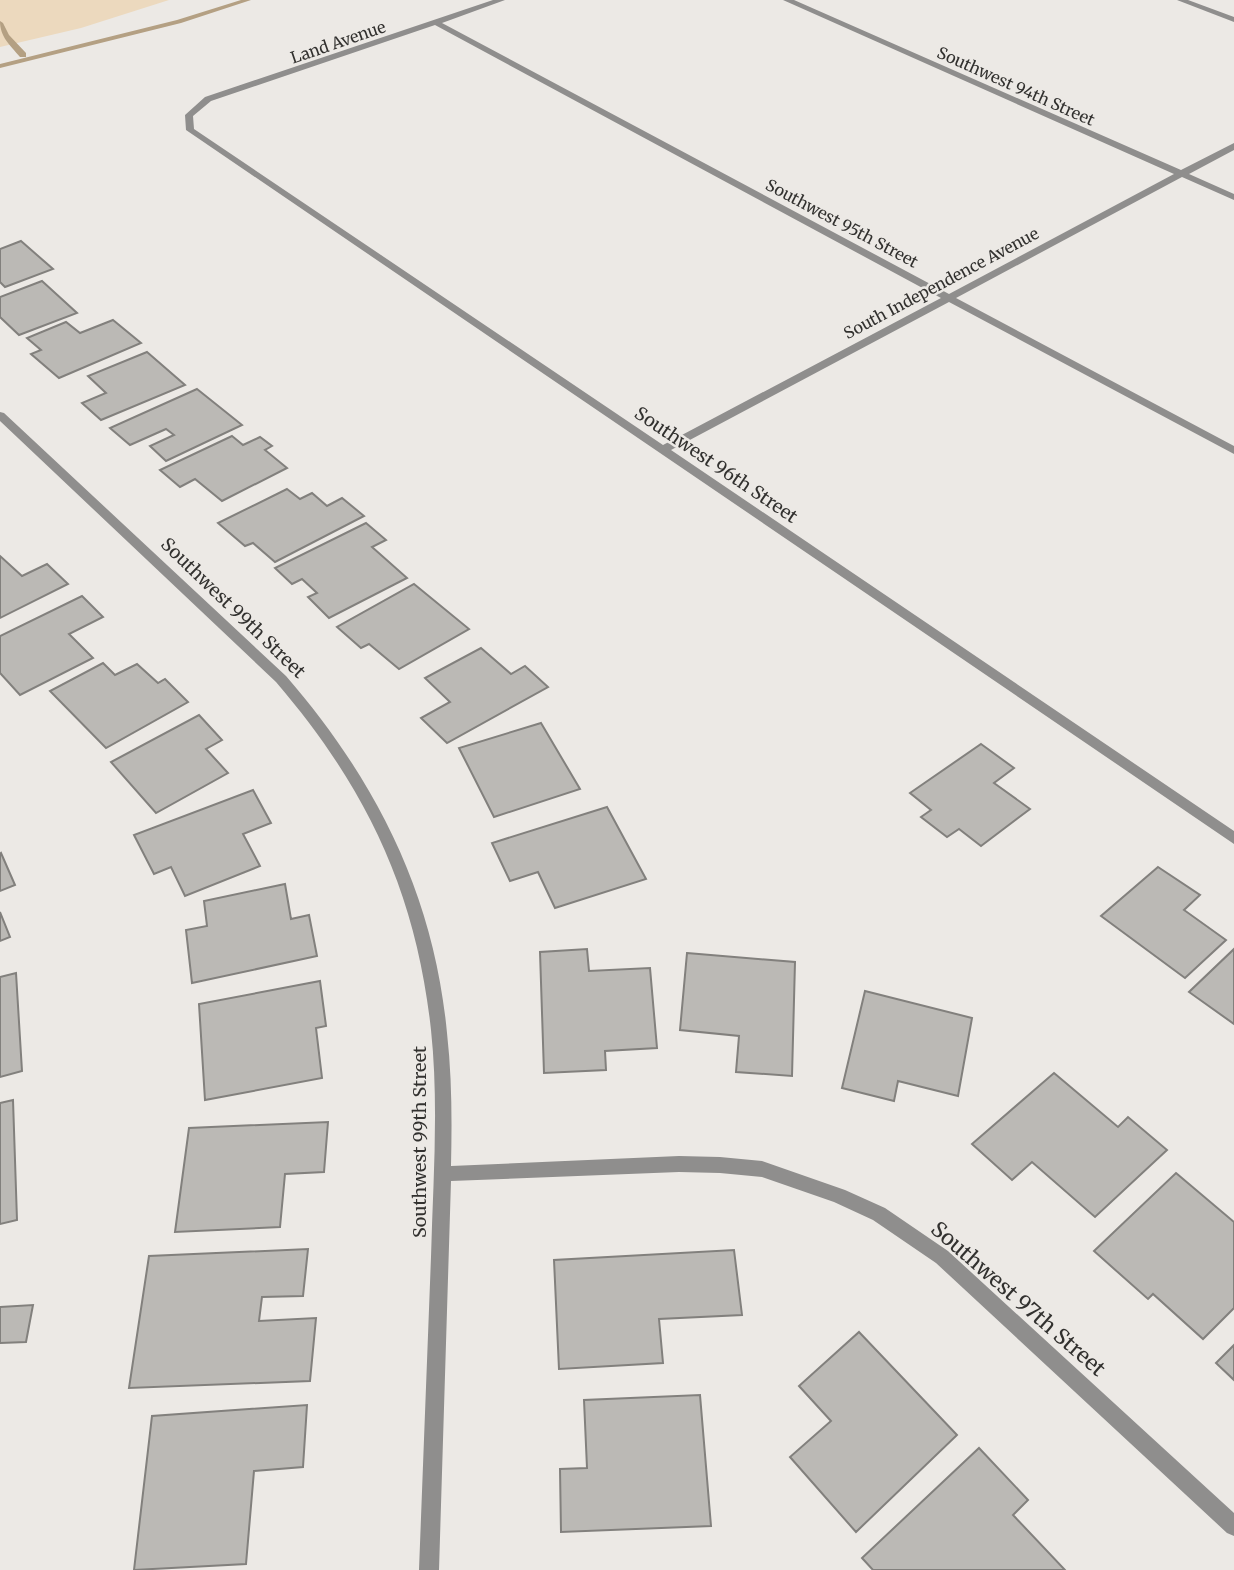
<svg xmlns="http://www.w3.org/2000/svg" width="1234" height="1570" font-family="Merriweather,serif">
	<rect width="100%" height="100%" fill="#ece9e5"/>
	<!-- green -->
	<path fill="#ecd9be" d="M0,0H169L81,28L0,47Z"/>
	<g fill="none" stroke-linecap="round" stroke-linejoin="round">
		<!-- stream -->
		<g fill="#b4a083" fill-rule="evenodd">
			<path d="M241,0H251L181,23L0,68V64L177,20Z"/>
			<path d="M0,21L3,23L9,35L26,53V57H20C10,45 0,37 0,21Z"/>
		</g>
	</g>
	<!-- building -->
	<g fill="#bbb9b5" stroke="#82807d" stroke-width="2">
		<path d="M21,241L53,269L5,287L0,282V249Z"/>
		<path d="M42,281L77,313L19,335L0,317V297Z"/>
		<path d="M113,320L141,343L59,378L31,354L41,350L27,338L66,322L80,333Z"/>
		<path d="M147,352L185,385L101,420L82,403L106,393L88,376Z"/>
		<path d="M197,389L242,425L166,461L150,446L174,435L166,429L130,445L110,428Z"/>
		<path d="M232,436L243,445L260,437L272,446L265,450L287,468L222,501L195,479L180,487L160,470Z"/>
		<path d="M287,489L300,499L312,493L327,506L342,498L364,516L275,562L253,543L245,546L218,523Z"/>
		<path d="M366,523L386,540L372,547L407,578L329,618L308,597L317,593L302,579L292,584L275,568Z"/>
		<path d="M0,556L22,576L47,564L68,584L0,618Z"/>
		<path d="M414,584L469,629L399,669L369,644L361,648L337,627Z"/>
		<path d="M82,596L103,617L69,634L93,658L20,695L0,673V636Z"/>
		<path d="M481,648L511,674L525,666L548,687L447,743L421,718L450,702L425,678Z"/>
		<path d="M103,663L115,675L137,664L158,683L165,679L188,702L106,748L50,691Z"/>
		<path d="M199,715L222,740L206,749L228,773L156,813L111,762Z"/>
		<path d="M541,723L580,789L494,817L459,748Z"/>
		<path d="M981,744L1014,768L994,783L1030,809L981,846L959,829L947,837L921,817L931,810L910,793Z"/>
		<path d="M253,790L271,823L243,834L260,866L185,896L171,867L154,874L134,835Z"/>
		<path d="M607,807L646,879L555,908L538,872L510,881L492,843Z"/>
		<path d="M1,853L15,885L0,891V854Z"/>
		<path d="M1158,867L1200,895L1184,910L1226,940L1185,978L1101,916Z"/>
		<path d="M285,884L291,919L309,915L317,956L192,983L186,930L207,926L204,901Z"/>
		<path d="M0,912L10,937L0,941Z"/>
		<path d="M587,949L589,971L650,968L657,1048L605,1051L606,1070L544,1073L540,952Z"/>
		<path d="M1234,949V1024L1189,992Z"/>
		<path d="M687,953L795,962L792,1076L736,1072L739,1036L680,1030Z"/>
		<path d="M16,973L22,1071L0,1077V977Z"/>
		<path d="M320,981L326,1026L316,1028L322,1078L205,1100L199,1004Z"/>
		<path d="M865,991L972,1018L958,1096L898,1081L894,1101L842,1088Z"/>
		<path d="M1054,1073L1118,1127L1128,1117L1167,1150L1095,1217L1032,1162L1012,1180L972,1144Z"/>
		<path d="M13,1100L17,1220L0,1224V1103Z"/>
		<path d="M328,1122L324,1172L285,1174L280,1227L175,1232L189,1128Z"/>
		<path d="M1176,1173L1234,1222V1308L1203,1339L1153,1294L1148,1299L1094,1251Z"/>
		<path d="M308,1249L303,1296L262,1297L259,1321L316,1318L310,1381L129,1388L149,1256Z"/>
		<path d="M734,1250L742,1315L659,1319L663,1363L559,1369L554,1260Z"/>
		<path d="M33,1305L26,1342L0,1343V1307Z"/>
		<path d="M859,1332L957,1435L856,1532L790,1457L831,1421L799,1386Z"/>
		<path d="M1234,1345V1380L1216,1363Z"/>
		<path d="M700,1395L711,1526L561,1532L560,1469L587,1468L584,1400Z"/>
		<path d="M307,1405L303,1467L254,1471L246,1564L134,1570L152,1416Z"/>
		<path d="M979,1448L1028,1500L1013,1515L1065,1570H873L862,1558Z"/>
	</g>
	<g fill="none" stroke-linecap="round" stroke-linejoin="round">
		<!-- street -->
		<g fill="#8f8e8d" fill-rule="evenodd">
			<path d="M493,0H505L442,23L949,294L1174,174L783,0H794L1181,170L1234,143V150L1189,174L1234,194V200L1182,177L956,298L1234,446V454L949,302L671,450L1234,831V844L186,130L185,115L205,97ZM435,25L941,298L663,445L194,129L193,116L211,101Z"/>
			<path d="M1177,0H1188L1234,17V22Z"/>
			<path d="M0,412L4,413L286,676C376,780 434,894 447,1033C452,1077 452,1122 451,1166L679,1156L720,1157L762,1161L845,1190L885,1208L948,1251L1234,1513V1536L1227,1533L936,1263L873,1220L834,1202L762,1177L720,1173L679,1172L451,1181L439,1570H419C423,1466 427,1362 431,1257C433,1182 439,1105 431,1030C416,891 366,787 276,682L0,421Z"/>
		</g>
	</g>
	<g text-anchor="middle" stroke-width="5" stroke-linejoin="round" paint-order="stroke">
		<!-- far-street labels -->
		<g font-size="16" fill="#32312f" stroke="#ece9e5">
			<text transform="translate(338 42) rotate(-19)" y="6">Land Avenue</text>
			<text transform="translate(1016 86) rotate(24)" y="6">Southwest 94th Street</text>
			<text transform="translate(842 223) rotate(28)" y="6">Southwest 95th Street</text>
			<text transform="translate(941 283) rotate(-28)" y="6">South Independence Avenue</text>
		</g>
		<!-- street labels -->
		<g font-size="18" fill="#32312f" stroke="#ece9e5">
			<text transform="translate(716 465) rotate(34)" y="6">Southwest 96th Street</text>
			<text transform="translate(233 608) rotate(44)" y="6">Southwest 99th Street</text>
			<text transform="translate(420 1142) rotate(-90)" y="6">Southwest 99th Street</text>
		</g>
		<!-- near-street labels -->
		<g font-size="21" fill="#32312f" stroke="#ece9e5">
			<text transform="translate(1018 1299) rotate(41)" y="7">Southwest 97th Street</text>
		</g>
	</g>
</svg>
